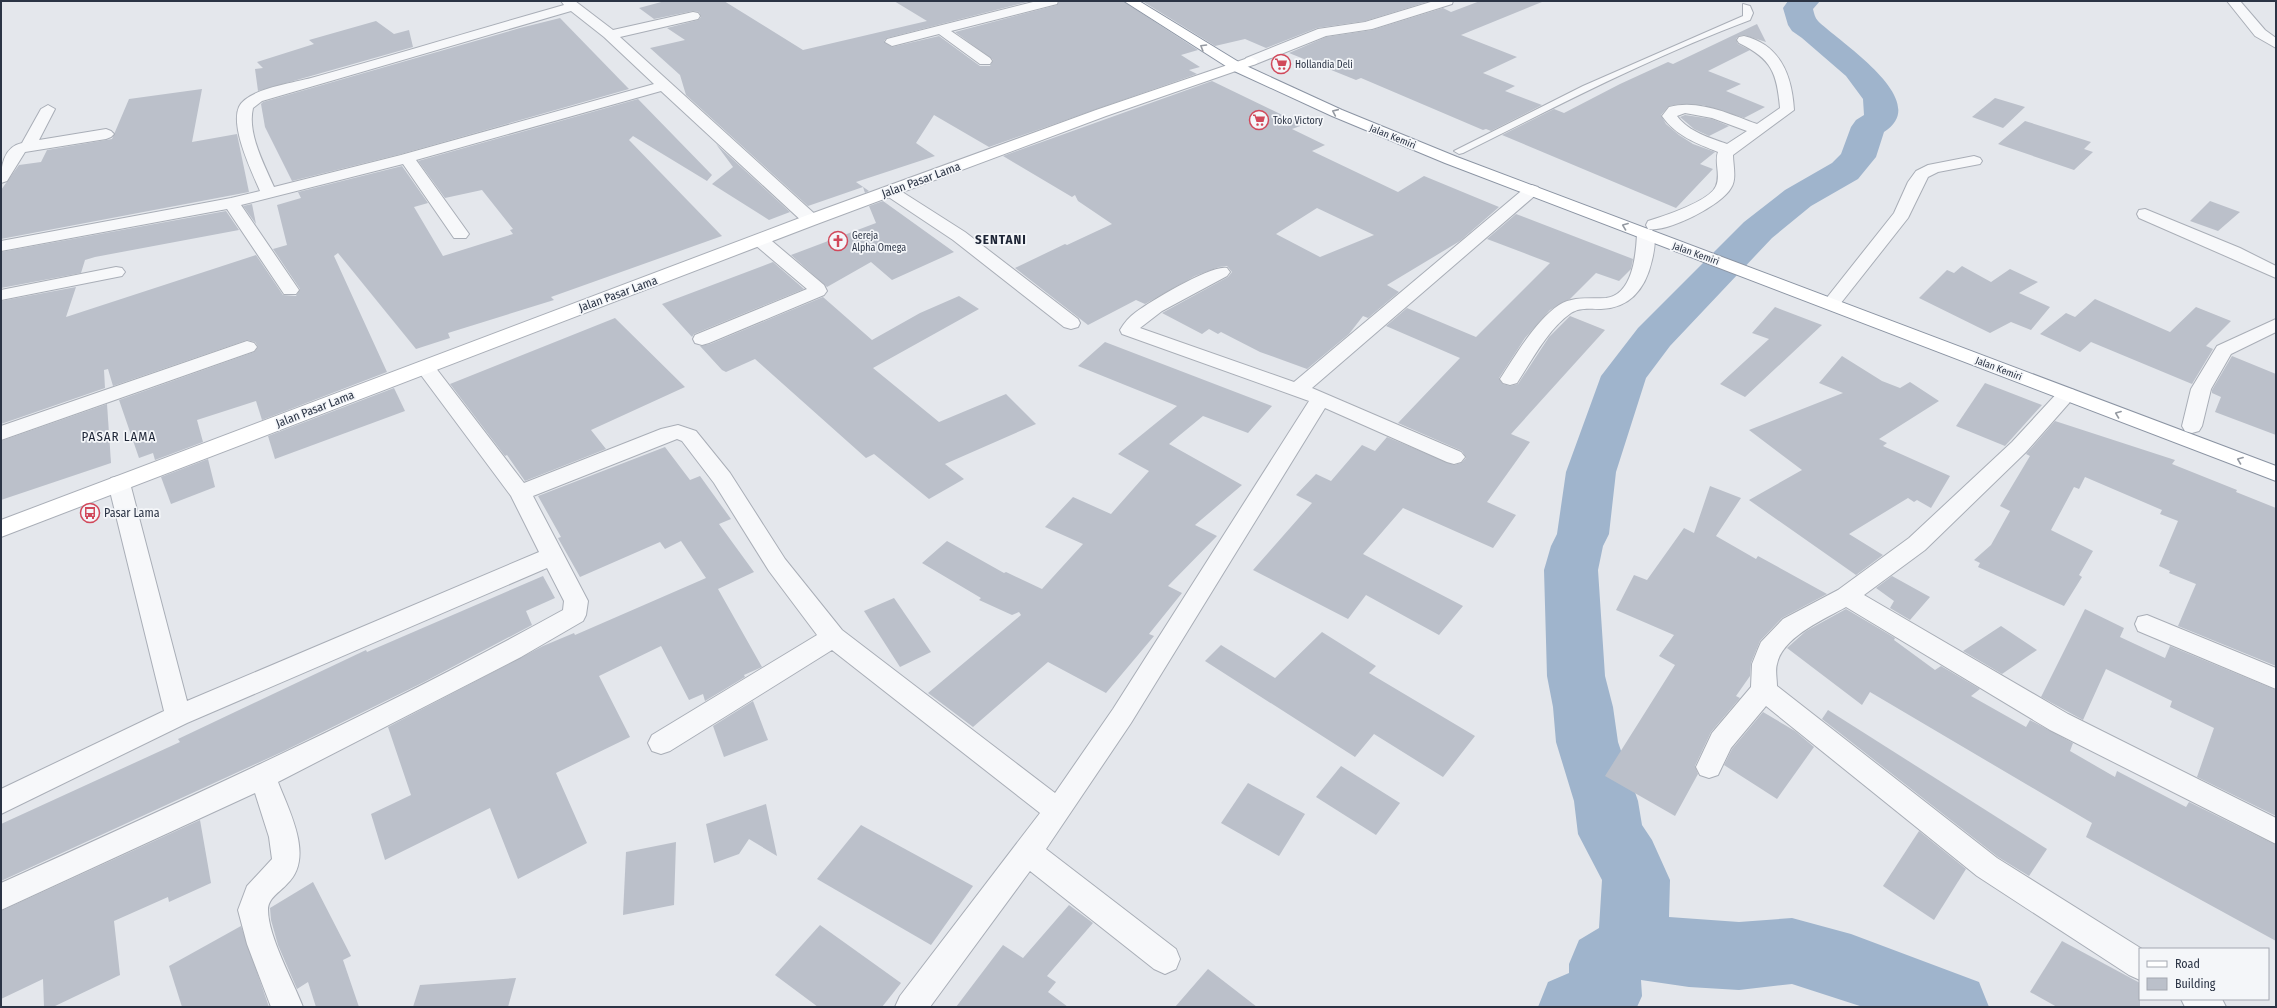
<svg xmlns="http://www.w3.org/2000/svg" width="2277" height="1008" font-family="'Fira Sans Condensed',sans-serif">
	<rect width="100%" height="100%" fill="#e4e7ec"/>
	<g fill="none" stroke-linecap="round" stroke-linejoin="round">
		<!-- river -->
		<path fill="#9fb4cc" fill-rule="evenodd" d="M1788,1H1820L1813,9C1814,13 1815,18 1818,21C1839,42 1934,101 1884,132L1876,157L1858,179L1811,206L1772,238L1670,346L1646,378L1616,472L1609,534L1603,546L1598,570L1605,676L1613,707L1618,742L1638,801L1642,825L1652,840L1670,880L1669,917L1739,922L1792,918L1851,934L1979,982L1989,1007H1863L1792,984L1739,990L1689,987L1641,980L1642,996L1637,1007H1538L1548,982L1569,973V964L1579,940L1599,928L1602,880L1578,834L1574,801L1556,742L1553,707L1547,676L1544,570L1551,546L1557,534L1566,472L1601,376L1638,328L1744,222L1785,190L1832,163L1841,154L1851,127L1856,120L1864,115L1863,99L1846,76L1802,38L1792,31L1788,25L1783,8Z"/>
	</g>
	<!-- building -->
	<g fill="#bbc0ca" fill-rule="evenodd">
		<path d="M665,1H724L803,50L927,21L894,1H1031L887,38L884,41L892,47L939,36L980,66H990L993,60L955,32L1057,5L1059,1H1123L1198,50L1181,55L1200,67L1189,70L1197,74L989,147L934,115L916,143L935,156L856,182L869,191L865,193L863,187L808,206L686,95L680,75L650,48L685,40L667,28L698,20L701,17L699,12L693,11L654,19L639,8Z"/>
		<path d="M1142,1H1425L1427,2L1365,21L1317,28L1266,48L1245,39L1215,46Z"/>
		<path d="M1480,1L1542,2L1461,35L1517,57L1483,73L1515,86L1505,91L1542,105L1491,131L1486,129L1483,130L1361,78L1356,80L1289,53L1326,37L1372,30L1443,8L1451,12Z"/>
		<path d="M560,18L629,89L401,154L292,181L265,127L261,104L263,102L520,28Z"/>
		<path d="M376,21L394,34L409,30L413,47L258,91L255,69L263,68L257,62L314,44L309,40Z"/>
		<path d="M1757,24L1766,42L1744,35L1739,36L1736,39L1738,44L1750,50L1708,71L1741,84L1726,91L1765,107L1744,118L1703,105L1680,104L1669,106L1661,115L1666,124L1679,135L1693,144L1715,152L1700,164L1713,169L1676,208L1502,135L1554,109L1564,113L1620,84L1668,62L1673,64Z"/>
		<path d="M1212,81L1303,125L1292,129L1325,145L1312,151L1398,192L1424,176L1499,207L1460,241L1387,285L1399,292L1368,318L1363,316L1349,334L1307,369L1260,352L1221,332L1218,334L1209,329L1202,334L1162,313L1228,277L1232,272L1227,266L1219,267L1195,276L1145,304L1136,300L1088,325L1015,268L1065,244L1067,245L1112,224L1078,201L1075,195L1072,197L1003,156ZM1317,208L1374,235L1320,257L1276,234Z"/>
		<path d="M202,89L192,142L237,134L249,192L1,239V190L19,165L41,162L47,150L112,139L129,99Z"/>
		<path d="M1995,98L2025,107L2003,128L1972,117Z"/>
		<path d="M638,99L712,175L707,181L633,136L629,140L722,236L551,297L554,300L448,333L450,338L416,349L338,253L334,256L387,372L262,420L256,401L197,420L203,442L155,460L153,453L139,458L119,400L254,352L258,347L255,342L247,340L113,386L108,369L104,370L105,388L1,424V301L76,287L66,317L256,255L283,295L296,296L300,289L273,249L287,245L277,205L301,198L298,192L402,166L428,203L414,207L443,256L513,234L510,230L513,229L482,190L445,198L418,161Z"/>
		<path d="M1685,115L1712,119L1729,126L1709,136L1694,129L1680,117Z"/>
		<path d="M2025,121L2091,142L2084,149L2093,152L2074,170L1998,144Z"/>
		<path d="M716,144L790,212L769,220L712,184L733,167Z"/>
		<path d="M883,201L954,252L892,280L871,262L827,287L791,255L876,223L869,206Z"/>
		<path d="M2210,201L2240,212L2218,231L2190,221Z"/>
		<path d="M252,204L256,224L243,206Z"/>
		<path d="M226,211L239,230L95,257L85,260L81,273L1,288V252Z"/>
		<path d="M1516,214L1633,259L1631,269L1619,281L1596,273L1570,299L1550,310L1525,338L1499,378L1503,384L1510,386L1518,384L1549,337L1570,316L1605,330L1511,434L1530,442L1487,502L1516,515L1493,548L1403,508L1363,554L1463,606L1439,635L1366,595L1348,619L1253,570L1312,503L1296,495L1316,474L1331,481L1362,445L1375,451L1387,437L1454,465L1461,463L1466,458L1462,451L1398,423L1460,358L1386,326L1407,308L1476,337L1550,263L1487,239Z"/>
		<path d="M773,262L804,289L694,334L692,337L662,304Z"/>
		<path d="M1962,266L1991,282L2010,269L2038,282L2019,293L2050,307L2031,330L2011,322L1990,333L1919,298L1947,270L1954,273Z"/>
		<path d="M959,296L979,309L873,368L939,422L1006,394L1036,424L945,464L964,479L929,499L874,454L866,458L755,359L726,372L722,370L700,346L710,344L823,297L872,340L920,313Z"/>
		<path d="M2095,299L2170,332L2196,307L2231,321L2206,346L2213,349L2192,384L2091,342L2080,352L2040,334L2066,313L2075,317Z"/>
		<path d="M1775,307L1822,325L1745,397L1720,384L1769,339L1752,333Z"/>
		<path d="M615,318L685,387L591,430L606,449L525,481L507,455L505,456L450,384Z"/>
		<path d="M1105,342L1272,406L1248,433L1203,416L1169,444L1242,485L1195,525L1217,536L1168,586L1182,593L1149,634L1154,636L1106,693L1048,662L973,727L928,693L1021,615L1019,612L1012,615L979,600L981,598L922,563L947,541L1004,573L1006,572L1042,589L1083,544L1045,527L1073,497L1111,514L1149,471L1118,454L1177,406L1078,366Z"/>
		<path d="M1842,356L1882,381L1900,388L1910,382L1939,401L1879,439L1887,443L1883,446L1950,476L1931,508L1917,500L1914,502L1908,498L1849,534L1883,555L1856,575L1749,500L1802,470L1749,430L1843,393L1819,383Z"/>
		<path d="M2232,356L2276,374V435L2215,412L2221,397L2212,393V390Z"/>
		<path d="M1985,383L2042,405L2005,446L1956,426Z"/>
		<path d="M394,388L405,411L275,459L268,436Z"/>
		<path d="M107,404L111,463L1,500V441Z"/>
		<path d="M2055,421L2175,460L2172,464L2237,490L2236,492L2276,508V666L2178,626L2196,584L2169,573L2170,571L2159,566L2178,521L2160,514L2162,510L2085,477L2079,489L2074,487L2051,530L2093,551L2079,575L2082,577L2064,606L1978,567L1980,563L1974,560L1991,545L2010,511L2000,506L2030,456L2026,454Z"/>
		<path d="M665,447L690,480L700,476L731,519L719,524L754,572L718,589L762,667L744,675L745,677L705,701L703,694L689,700L661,646L599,676L630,737L556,773L587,843L518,879L490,808L385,860L371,814L411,795L388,727L543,646L574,633L575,635L706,578L681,541L665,549L660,542L580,577L558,538L561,537L538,496Z"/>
		<path d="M208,459L215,487L171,504L161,477Z"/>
		<path d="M1710,486L1741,498L1716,536L1756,559L1758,556L1827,594L1782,618L1760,641L1751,663L1750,676L1736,696L1740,698L1711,732L1695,766L1698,774L1675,816L1605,776L1675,665L1659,656L1674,635L1616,610L1634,575L1647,580L1684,528L1694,533Z"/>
		<path d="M543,576L555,598L526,611L532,625L424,682L284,751L1,881V824L180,742L178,739L366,650L367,652Z"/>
		<path d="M1892,576L1930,597L1910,620L1890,608L1894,601L1876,588Z"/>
		<path d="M894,598L931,652L900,667L864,611Z"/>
		<path d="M1846,609L1895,638L1894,640L1935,670L1941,666L1980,689L1971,696L2026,727L2030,720L2073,743L2070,751L2115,777L2117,771L2186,807L2189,802L2276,845V941L2086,837L2092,823L1870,692L1862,705L1787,648L1806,631Z"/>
		<path d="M2085,609L2124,628L2120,637L2165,658L2170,646L2276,690V816L2197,777L2214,728L2170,707L2172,701L2106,669L2083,720L2041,697Z"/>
		<path d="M2001,626L2037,650L2002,674L1963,651Z"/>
		<path d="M1322,632L1376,666L1369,673L1475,736L1443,777L1374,734L1355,757L1205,661L1221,645L1275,678Z"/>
		<path d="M753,701L768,740L724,757L713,726Z"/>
		<path d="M1828,710L2047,849L2029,876L1998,857L1822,719Z"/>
		<path d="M1763,712L1795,731L1814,747L1777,799L1724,765L1732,749Z"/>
		<path d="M1341,766L1400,803L1376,835L1316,797Z"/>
		<path d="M1248,783L1305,814L1279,856L1221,823Z"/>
		<path d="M766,804L777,856L749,839L739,854L714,863L706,824Z"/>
		<path d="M200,820L211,883L169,902L168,897L114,921L120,975L53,1007H44L43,979L1,999V911Z"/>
		<path d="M861,825L973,886L931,945L817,879Z"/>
		<path d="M1919,831L1966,869L1934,920L1883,886Z"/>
		<path d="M676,842L674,905L623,915L626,852Z"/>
		<path d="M313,882L351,956L343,960L359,1007H316L308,982L297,989L278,945L271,920L270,908Z"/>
		<path d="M1069,905L1093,923L1047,976L1056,982L1048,992L1068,1007H956L1003,945L1023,958Z"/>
		<path d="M820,925L901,983L882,1007H818L775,975Z"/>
		<path d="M241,926L269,1007H182L169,966Z"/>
		<path d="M2062,941L2140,983V1007H2057L2030,992Z"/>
		<path d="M1208,969L1257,1007H1175Z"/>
		<path d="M516,978L508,1007H413L420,985Z"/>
	</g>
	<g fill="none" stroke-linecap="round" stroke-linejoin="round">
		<defs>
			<path id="lane" d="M1743,4L1750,6L1753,13L1750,20C1651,57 1557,106 1463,153L1459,154L1454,151L1583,86L1743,16Z"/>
			<g id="street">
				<path d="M561,1H575L613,30L693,12L698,13L700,16L698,19L620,37L817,216L819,220L817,224H805L661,91L416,160L469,234L466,238H454L403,164L241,205L299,290L296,294H284L227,209L1,251V241L231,198L260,191C252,172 230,127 239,107C247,89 293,83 311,78C395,55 479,29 564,5ZM571,11L604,37L654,84L401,155L274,187C264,164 247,133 253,108L262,101Z"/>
				<path d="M1037,1H1058L1057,4L951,31L990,58L992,61L990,64H980L939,34L892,46L885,42L887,39Z"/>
				<path d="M1434,1H1453L1452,4L1372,29L1326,36L1256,64L1251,65L1244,61L1246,58L1318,29L1365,22Z"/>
				<path d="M2227,1H2240L2265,30L2276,38V48L2255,36Z"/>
				<path d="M1744,36C1781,45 1792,76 1794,110L1733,155C1733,165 1737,179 1731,188C1722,205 1667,233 1648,229L1646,225L1648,221C1664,216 1710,201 1716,186C1721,175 1714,162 1718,152C1696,143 1676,136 1662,116L1669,107C1699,99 1729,114 1757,124L1780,108C1777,73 1772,59 1739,43L1737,40L1739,37ZM1685,113L1712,118L1747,131L1727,144C1710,138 1689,132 1677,116Z"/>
				<path d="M48,105L55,109L39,140L106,129L111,131L114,134L111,137L106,139L25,152L7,181L1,183C1,167 3,147 22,143L41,109Z"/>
				<path d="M1974,156L1980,158L1982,161L1980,164L1938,172L1928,177L1908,218L1837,308L1831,309L1825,308L1822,304L1825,300L1894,213L1908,182L1916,171L1928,165Z"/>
				<path d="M1532,185L1538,187L1540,190L1538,193L1312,388L1461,452L1465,457L1461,462L1454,464L1447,462L1325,408L1131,723L1046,849L1176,949L1180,959L1176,969L1165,974L1154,969L1030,871L930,1007H895L900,996L1040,813L832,650L670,751L661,754L652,751L648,743L652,735L817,635L769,571L714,483L682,441L677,439L533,496L588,601L586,615L583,621L521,657L278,782C289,811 315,858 287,884C280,892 268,898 268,910C268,936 293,981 303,1007H271L247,944L238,910L247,886L272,859L269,837L255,793L1,910V883C191,797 381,711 563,610L564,601L547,568L187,723L1,814V789L164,711L108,483L111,478L119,476L127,478L130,483L187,701L539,552L511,496L415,367L418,363L425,361L432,363L524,483L661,429L678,425L696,431L730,473L785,559L842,630L1055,793L1113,709L1309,401L1122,334L1120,330C1124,323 1129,317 1136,312C1151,301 1212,264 1227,268L1230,272L1227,276L1162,311L1140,328L1294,382L1526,187Z"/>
				<path d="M890,186L896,188L965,232L1078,319L1080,323L1078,327L1071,329L1064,327L953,240L884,194L882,191L884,188Z"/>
				<path d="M2145,209L2240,248L2276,266V278L2139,218L2137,214L2139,210Z"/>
				<path d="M1646,229L1652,230C1657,238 1654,252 1652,260C1646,287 1631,308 1601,309C1592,309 1580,307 1571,313C1548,329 1532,360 1517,383L1510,385L1503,383L1500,379C1515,356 1536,320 1559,305C1573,296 1590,299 1606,298C1633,295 1636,254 1637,234L1640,230Z"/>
				<path d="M760,235L766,236L824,285L827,291L824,295L709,343L702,345L695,343L693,339L695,335L807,289L754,244L751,240L754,236Z"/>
				<path d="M116,267L122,268L125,272L122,276L1,300V290Z"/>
				<path d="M2276,319V332L2231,354L2211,389L2202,426L2199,431L2192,433L2185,431L2182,426L2191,389L2217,346Z"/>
				<path d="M247,341L254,343L257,347L254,351L1,440V426Z"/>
				<path d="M2067,388L2074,390L2077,394L2026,452L1925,550L1864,595L2068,714L2276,818V844L2050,730L1846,607C1825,619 1782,637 1777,664C1775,670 1777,679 1777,686L1997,858L2142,949H2140V980L2129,975L1977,876L1766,706L1731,748L1718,775L1709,778L1700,775L1696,767L1712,733L1751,687L1752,664L1758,649L1761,642L1783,619L1838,590L1909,538L2012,442L2060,390Z"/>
				<path d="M2147,615L2276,668V689L2138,631L2135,624L2138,617Z"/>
				<path d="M2181,999H2222L2226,1007H2185Z"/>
			</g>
			<path id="secondary" d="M1251,57L1258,61L1256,64L1106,116L817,224L1,537V520L805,216L1096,110Z"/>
			<path id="highway" d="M1124,1H1139L1242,64L1342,110L1457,157L2276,466V481L1445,163L1332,116L1232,70Z"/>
		</defs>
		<!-- lane casing -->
		<use href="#lane" stroke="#a9aeb7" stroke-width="2"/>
		<!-- street casing -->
		<use href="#street" stroke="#a9aeb7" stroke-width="2"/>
		<!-- secondary casing -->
		<use href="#secondary" stroke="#a9aeb7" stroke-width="2"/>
		<!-- highway casing -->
		<use href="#highway" stroke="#8b94a3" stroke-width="2"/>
		<!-- lane -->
		<use href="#lane" fill="#f7f8fa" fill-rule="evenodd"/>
		<!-- street -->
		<use href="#street" fill="#f7f8fa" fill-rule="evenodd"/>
		<!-- secondary -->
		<use href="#secondary" fill="#fff" fill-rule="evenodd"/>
		<!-- highway -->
		<use href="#highway" fill="#fff" fill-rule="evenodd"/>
	</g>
	<!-- one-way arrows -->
	<defs><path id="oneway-chevron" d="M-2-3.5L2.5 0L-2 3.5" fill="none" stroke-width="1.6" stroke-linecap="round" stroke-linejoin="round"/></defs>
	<g stroke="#959aa2">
		<use href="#oneway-chevron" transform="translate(1203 47) rotate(-149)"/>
		<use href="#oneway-chevron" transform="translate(1335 112) rotate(-156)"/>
		<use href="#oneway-chevron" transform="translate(1625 226) rotate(-159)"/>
		<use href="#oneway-chevron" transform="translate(2118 414) rotate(-159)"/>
		<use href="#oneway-chevron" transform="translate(2240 460) rotate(-159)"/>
	</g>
	<!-- icons -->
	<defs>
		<symbol id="supermarket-ring" viewBox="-11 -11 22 22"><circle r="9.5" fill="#f4f6f9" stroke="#d1495b" stroke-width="1.5"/><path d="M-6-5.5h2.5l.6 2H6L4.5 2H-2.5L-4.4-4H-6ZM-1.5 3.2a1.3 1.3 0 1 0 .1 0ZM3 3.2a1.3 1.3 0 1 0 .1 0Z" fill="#d1495b"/></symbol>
		<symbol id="church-ring" viewBox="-11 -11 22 22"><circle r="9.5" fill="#f4f6f9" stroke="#d1495b" stroke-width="1.5"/><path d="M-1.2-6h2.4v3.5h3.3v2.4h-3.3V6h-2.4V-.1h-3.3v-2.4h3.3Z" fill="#d1495b"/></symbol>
		<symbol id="bus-ring" viewBox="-11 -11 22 22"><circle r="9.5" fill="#f4f6f9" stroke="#d1495b" stroke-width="1.5"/><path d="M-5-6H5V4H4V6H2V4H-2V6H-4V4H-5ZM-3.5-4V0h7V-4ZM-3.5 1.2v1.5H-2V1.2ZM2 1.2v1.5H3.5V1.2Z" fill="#d1495b"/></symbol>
	</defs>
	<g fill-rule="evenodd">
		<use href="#supermarket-ring" x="1270" y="53" width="22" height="22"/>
		<use href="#supermarket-ring" x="1248" y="109" width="22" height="22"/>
		<use href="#church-ring" x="827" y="230" width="22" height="22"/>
		<use href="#bus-ring" x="79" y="502" width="22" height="22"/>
	</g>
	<g text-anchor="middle" stroke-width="3.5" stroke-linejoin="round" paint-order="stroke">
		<!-- far-poi labels -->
		<g font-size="10" fill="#2b3445" stroke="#f4f6f9" text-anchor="start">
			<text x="1295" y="68">Hollandia Deli</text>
			<text x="1273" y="124">Toko Victory</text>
			<text x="852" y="239">Gereja<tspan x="852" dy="12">Alpha Omega</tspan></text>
		</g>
		<!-- far-street labels -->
		<g font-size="10" fill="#2b3445" stroke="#f4f6f9">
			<text transform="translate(1393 136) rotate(22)" y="4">Jalan Kemiri</text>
			<text transform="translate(1696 253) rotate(20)" y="4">Jalan Kemiri</text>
			<text transform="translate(1999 368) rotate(21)" y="4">Jalan Kemiri</text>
		</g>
		<!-- street labels -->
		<g font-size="12" fill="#2b3445" stroke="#f4f6f9">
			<text transform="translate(921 180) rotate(-20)" y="4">Jalan Pasar Lama</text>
			<text transform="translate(618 294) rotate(-20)" y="4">Jalan Pasar Lama</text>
			<text transform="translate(315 409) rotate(-21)" y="4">Jalan Pasar Lama</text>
		</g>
		<!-- poi labels -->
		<g font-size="12" fill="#2b3445" stroke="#f4f6f9" text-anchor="start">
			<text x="104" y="517">Pasar Lama</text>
		</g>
		<!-- far-district labels -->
		<g font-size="13" font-weight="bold" letter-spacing="1" fill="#1d2536" stroke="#f4f6f9">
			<text x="1001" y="244">SENTANI</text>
		</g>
		<!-- neighbourhood labels -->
		<g font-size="13" letter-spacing="1" fill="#1d2536" stroke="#f4f6f9">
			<text x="119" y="441">PASAR LAMA</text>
		</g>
	</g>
	<!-- border -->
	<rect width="2277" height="1008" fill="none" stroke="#2b3445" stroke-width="4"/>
	<!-- legend -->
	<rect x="2139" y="948" width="130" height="52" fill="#f4f6f9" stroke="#a4a8b1"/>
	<rect x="2147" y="961" width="20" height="6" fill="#ffffff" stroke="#a4a8b1"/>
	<text x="2175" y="968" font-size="12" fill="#2b3445">Road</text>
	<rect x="2147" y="978" width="20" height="12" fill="#bbc0ca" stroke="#a4a8b1"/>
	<text x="2175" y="988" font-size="12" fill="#2b3445">Building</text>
</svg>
